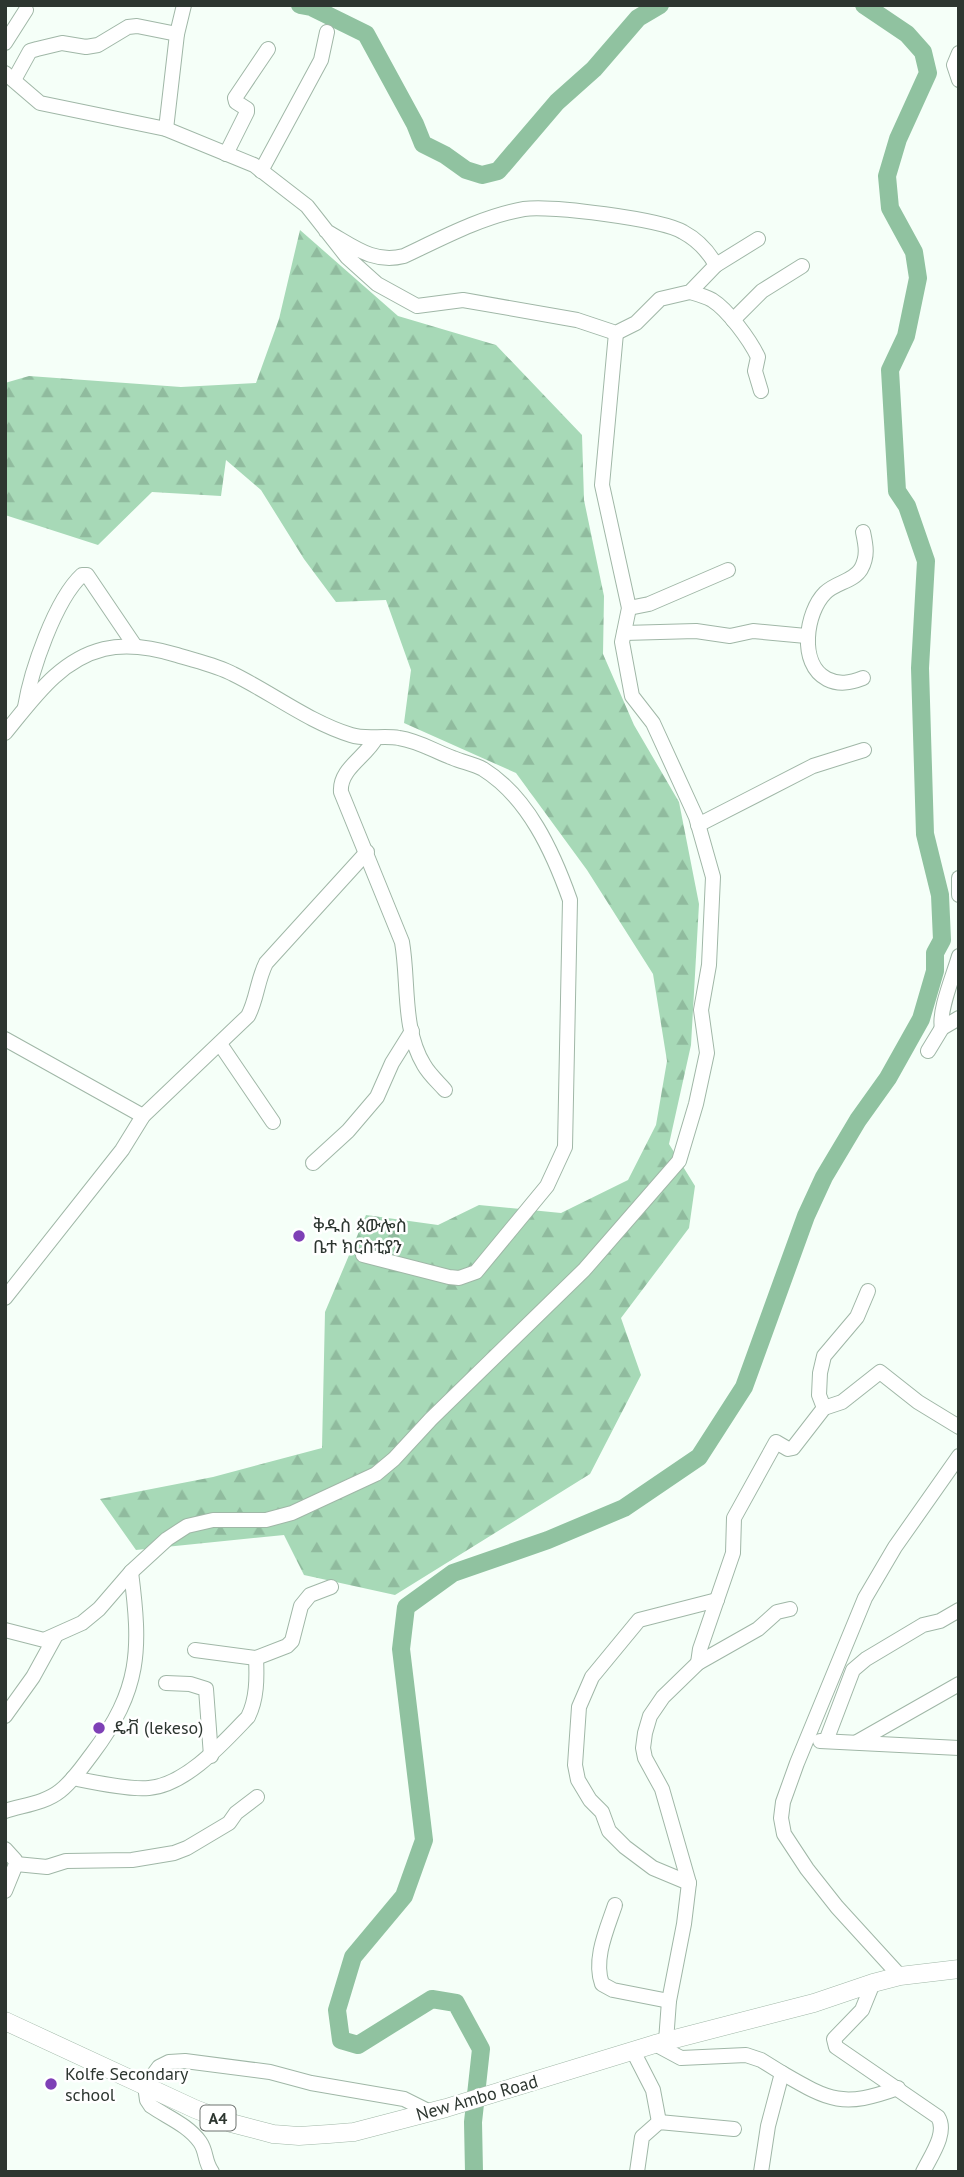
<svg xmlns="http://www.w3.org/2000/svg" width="964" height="2177" font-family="'PT Sans','Noto Sans Ethiopic',sans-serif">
	<defs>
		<pattern id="forest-firs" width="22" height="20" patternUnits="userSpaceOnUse" patternTransform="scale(1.75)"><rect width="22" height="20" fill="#a7d9b7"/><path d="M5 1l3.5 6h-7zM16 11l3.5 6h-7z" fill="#90bb9e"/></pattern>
	</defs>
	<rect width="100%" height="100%" fill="#f5fff8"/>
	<!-- forest -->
	<path fill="url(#forest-firs)" d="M300,230L398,316L496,345L582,435L584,500L604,596L603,654L634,725L679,802L699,904L691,1045L669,1144L695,1186L689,1228L621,1318L641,1375L590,1474L395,1595L304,1575L284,1535L136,1550L100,1499L213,1477L322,1448L325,1312L366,1215L438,1225L479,1205L561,1213L628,1180L656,1125L667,1061L653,974L587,870L516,773L404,723L411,670L386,600L336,602L304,559L261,490L226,460L221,496L152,492L98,545L5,515V383L29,376L181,387L256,383L279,319Z"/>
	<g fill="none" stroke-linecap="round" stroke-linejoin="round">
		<!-- river -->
		<g stroke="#90c2a0" stroke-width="18">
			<path d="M300,5L311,7L366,34L415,124L423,144L445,155L466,170L482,175L498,171L557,102L594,69L638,18L660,5"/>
			<path d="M474,2172L473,2122L481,2049L456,2003L432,1999L358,2045L341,2040L337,2010L353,1957L404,1896L424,1840L401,1649L406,1607L453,1573L548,1540L624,1508L699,1457L744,1387L806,1216L824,1177L858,1120L888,1078L921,1019L935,971V953L942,940L940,895L925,834L920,668L926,561L907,506L897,491L890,370L906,336L918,278L914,252L890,208L887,176L898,139L928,73L923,52L907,34L864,5"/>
		</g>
		<defs>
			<g id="minor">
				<path d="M5,43L26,10"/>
				<path d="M959,53L954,65L959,80"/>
				<path d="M5,73L40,103L166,129L254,165L307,206L347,257L377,284L417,306L463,300L577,320L616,333L636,323L660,299L690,292L716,265C708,251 698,240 683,232C661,219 550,205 524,209C483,216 442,238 404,256C373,264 353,246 326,231"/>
				<path d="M14,80L30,51L37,49L62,43L86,47L98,45L128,27L137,26L177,34"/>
				<path d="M166,129L177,34L184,5"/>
				<path d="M226,154L247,112V109L236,102L235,98L268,49"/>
				<path d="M261,171L321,60L327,32"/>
				<path d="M716,265L758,239"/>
				<path d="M690,292C697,294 705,296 712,300C728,310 750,340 758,357L755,371L761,391"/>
				<path d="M733,320L762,291L802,266"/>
				<path d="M629,608L649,604L728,570"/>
				<path d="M624,633L696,631L730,636L753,631L806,636"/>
				<path d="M863,678C850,683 839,685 827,679C798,664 806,612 825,593C836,582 853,582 861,569C868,556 866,546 863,532"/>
				<path d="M25,707C31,671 55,600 82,575H87L135,646"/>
				<path d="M5,733C33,699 59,660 104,649C129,643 154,648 177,655C196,661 216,665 233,674C272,693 309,722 351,735C366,740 383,735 399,738C419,741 434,751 453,758C462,762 474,764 483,769C528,797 553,852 570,900L565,1147L547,1186L476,1272L459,1278L449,1277L363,1255"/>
				<path d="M376,738C366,757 339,769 341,792L402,942C409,982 402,1029 424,1065C429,1074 438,1082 445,1090"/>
				<path d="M698,825L813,766L864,750"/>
				<path d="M959,878V895"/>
				<path d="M942,1028C938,1012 954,974 959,956"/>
				<path d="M5,1039L143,1116"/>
				<path d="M220,1044L273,1122"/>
				<path d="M928,1051L942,1028L959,1018"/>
				<path d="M313,1163L348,1131L377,1097L392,1063L412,1031"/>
				<path d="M5,1298L122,1150L143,1116L248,1016C257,999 257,981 266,963L367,852"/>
				<path d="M824,1408L819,1395L820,1373L824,1356L857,1317L868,1291"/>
				<path d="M5,1630L44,1640L82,1623L99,1609L131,1572L167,1539L187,1526L213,1520H266L292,1513L376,1474L394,1459L431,1419L584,1270L679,1161L696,1104L707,1053L701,1010L709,965L713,877L696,817L653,723L632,696L622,642L629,608L602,485L616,333"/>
				<path d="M195,1650L256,1658"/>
				<path d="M698,1663L700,1649L733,1553L734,1518L776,1442L788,1449L793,1448L824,1408L842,1402L880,1372L918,1402L959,1427"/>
				<path d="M166,1683L190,1684L206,1689L211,1756"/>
				<path d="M5,1716L33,1677L55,1637"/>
				<path d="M820,1741L959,1748"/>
				<path d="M826,1741L853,1670L866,1659L923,1625L940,1621L959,1610"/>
				<path d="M857,1742L959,1684"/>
				<path d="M73,1778C93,1782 129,1790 149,1788C186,1785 224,1742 248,1717C257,1699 257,1678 256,1658L287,1646L292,1641L301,1606L310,1595L331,1587"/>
				<path d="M5,1811C24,1805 45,1803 60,1791C73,1781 82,1767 92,1754C141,1689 141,1650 131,1572"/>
				<path d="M5,1849L15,1860L16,1864L5,1891"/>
				<path d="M16,1864L47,1867L66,1861L132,1860L174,1853L187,1848L229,1823L236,1813L257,1797"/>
				<path d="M689,1883L653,1868L625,1847L609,1831L602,1812L590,1800L578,1780L575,1765L579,1707L592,1677L639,1620L717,1600"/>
				<path d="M615,1905C607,1929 593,1959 602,1984L613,1990L669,2001"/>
				<path d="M900,1976L837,1907L807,1869L784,1834L781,1818L783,1802L797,1763L865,1598L895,1547L959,1456"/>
				<path d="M873,1983L862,2010L834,2039L836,2047L938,2117C948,2133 930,2157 923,2172"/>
				<path d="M666,2041L669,2001L684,1924L689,1883L662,1789L645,1758L643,1748L645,1733L650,1716L663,1697L698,1663L758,1629L777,1612L790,1609"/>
				<path d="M655,2044L681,2058L746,2055L761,2060L782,2073L768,2126L761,2172"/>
				<path d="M633,2051L653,2090L659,2122"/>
				<path d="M782,2073C830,2101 843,2108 898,2088"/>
				<path d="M212,2172C204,2161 207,2152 200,2142C188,2125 167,2117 151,2106L147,2100L145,2086L159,2067L169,2062L185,2061L270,2072L311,2083L404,2099L430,2112"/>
				<path d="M637,2172L642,2137L659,2122L734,2129"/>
			</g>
			<path id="major" d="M5,2021L195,2109L231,2123L273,2134L299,2136L329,2134L354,2132L446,2108L655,2044L814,2003L873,1983L900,1976L959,1969"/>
		</defs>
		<!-- minor casing -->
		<use href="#minor" stroke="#a0b7a7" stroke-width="16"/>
		<!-- major casing -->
		<use href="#major" stroke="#a0b7a7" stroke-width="19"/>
		<!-- minor -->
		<use href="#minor" stroke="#fff" stroke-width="14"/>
		<!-- major -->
		<use href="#major" stroke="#fff" stroke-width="18"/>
	</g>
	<!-- markers -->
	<g fill="#7e40b6" stroke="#fff" stroke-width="2.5">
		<circle cx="299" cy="1236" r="7"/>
		<circle cx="99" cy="1728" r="7"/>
		<circle cx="51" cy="2084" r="7"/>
	</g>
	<g text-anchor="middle" stroke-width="5" stroke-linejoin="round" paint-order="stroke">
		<!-- shield labels -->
		<rect fill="#fff" stroke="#6c726e" stroke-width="2" x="200.5" y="2105.5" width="35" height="25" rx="5"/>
		<g font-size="16" font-weight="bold" fill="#2d3630">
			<text x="218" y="2124">A4</text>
		</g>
		<!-- poi labels -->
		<g font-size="18" fill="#2d3630" stroke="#fff" text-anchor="start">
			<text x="313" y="1232">ቅዱስ ጳውሎስ<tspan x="313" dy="21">ቤተ ክርስቲያን</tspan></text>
			<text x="113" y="1734">ዴቭ (lekeso)</text>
			<text x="65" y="2080">Kolfe Secondary<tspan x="65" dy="21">school</tspan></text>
		</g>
		<!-- street labels -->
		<g font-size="18" fill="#2d3630" stroke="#fff">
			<text transform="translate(477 2098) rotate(-16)" y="6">New Ambo Road</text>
		</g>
	</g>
	<!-- border -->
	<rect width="964" height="2177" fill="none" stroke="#2d3630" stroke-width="14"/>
</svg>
